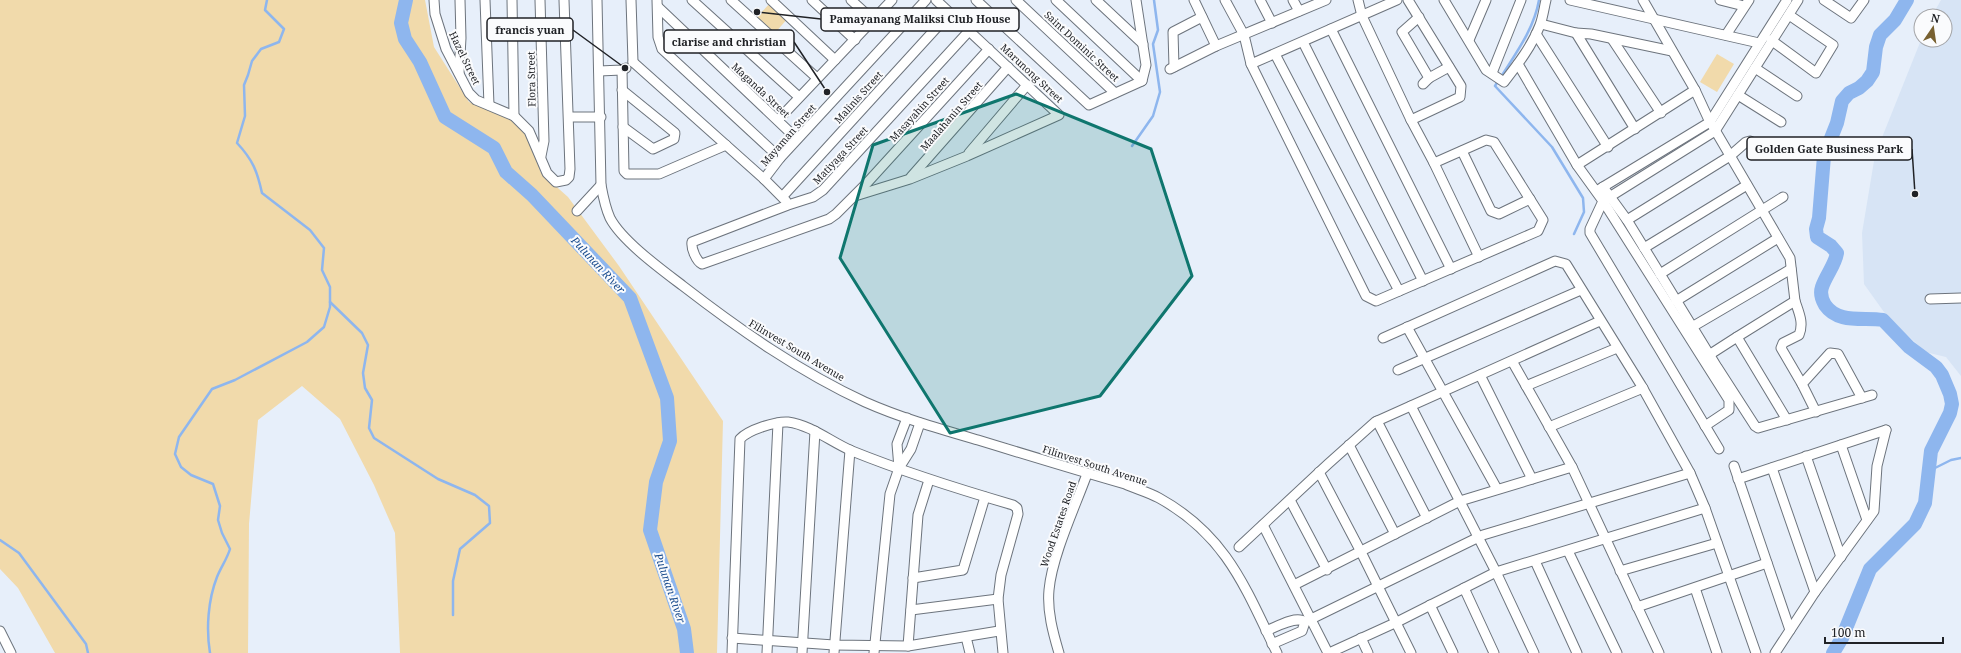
<svg xmlns="http://www.w3.org/2000/svg" width="1961" height="653" font-family="'Noto Serif',serif">
	<rect width="100%" height="100%" fill="#e7effa"/>
	<!-- built -->
	<path fill="#d7e4f5" d="M1941,0H1961V376L1946,357L1925,352L1884,312L1864,284L1862,233L1875,155L1921,40H1945V16H1932Z"/>
	<!-- green -->
	<g fill="#f1daab">
		<path d="M0,0H425L434,47L469,102L516,121L527,136L541,173L568,197L619,266L723,421L717,653H400L395,533L374,485L340,419L302,386L258,420L249,524L248,653H55L18,588L0,569Z"/>
		<path d="M771,2L788,18L775,33L757,17Z"/>
		<path d="M1717,54L1734,64L1717,92L1700,82Z"/>
	</g>
	<g fill="none" stroke-linecap="round" stroke-linejoin="round">
		<!-- stream -->
		<g stroke="#8eb6ee" stroke-width="2.5">
			<path d="M1501,77C1516,53 1534,29 1539,0"/>
			<path d="M1498,81L1495,86L1552,147L1583,198L1584,212L1574,234"/>
			<path d="M1132,146L1153,116L1160,92L1153,44L1158,30L1154,0"/>
			<path d="M330,302L362,333L368,345L363,373L365,388L372,400L369,428L374,438L438,479L475,495L489,506L490,523L460,549L453,581V615"/>
			<path d="M1929,471L1951,460L1961,458"/>
			<path d="M0,540L19,553L86,644L88,653"/>
			<path d="M210,653C206,629 208,600 217,577C221,567 227,559 230,549L222,533L218,520L220,506L213,484L191,475L181,467L175,454L179,437L212,389L235,380L307,342L324,327L330,307V287L322,270L324,248L310,230L262,193C257,171 253,160 237,143L245,116L244,85L248,75L252,61L261,49L279,42L284,29L265,10L267,0"/>
		</g>
		<!-- river -->
		<g stroke="#8eb6ee" stroke-width="14">
			<path d="M406,0L401,23L405,39L420,62L445,117L494,148L506,172L532,195L630,298L667,398L670,441L656,482L650,530L684,629L687,653"/>
			<path d="M1833,653L1842,638L1870,569L1915,524L1925,503L1931,451L1950,413L1952,404L1950,394L1942,375L1936,367L1909,347L1883,320C1863,317 1838,324 1825,305C1822,300 1820,293 1822,287C1826,275 1835,265 1837,253L1831,246L1817,237L1816,229L1819,218L1824,156L1837,123L1842,101L1849,93L1859,88L1867,81L1873,72L1876,47L1880,35L1895,20L1907,0"/>
		</g>
		<defs>
			<g id="minor">
				<path d="M434,0L435,14L446,49L469,93L476,100L514,116L529,131L547,173L556,182L566,180L569,177L570,169L564,0"/>
				<path d="M485,0L489,105"/>
				<path d="M512,0L514,116"/>
				<path d="M540,0L544,141L541,156"/>
				<path d="M597,0L601,185C603,196 605,207 610,218C622,241 662,270 683,286C740,330 800,372 865,402C901,418 940,429 978,440C1027,455 1076,470 1125,484C1136,489 1148,492 1159,498C1226,535 1245,587 1277,653"/>
				<path d="M631,0L633,62"/>
				<path d="M657,0L658,37L662,49L780,158"/>
				<path d="M692,0L799,97"/>
				<path d="M731,0L817,78"/>
				<path d="M771,0L835,60"/>
				<path d="M812,0L855,40"/>
				<path d="M851,0L873,20"/>
				<path d="M976,0L1089,105L1142,81L1146,65L1136,0"/>
				<path d="M1016,0L1115,93"/>
				<path d="M1056,0L1142,81"/>
				<path d="M1096,0L1143,44"/>
				<path d="M1194,0L1216,46"/>
				<path d="M1225,0L1244,35L1251,64L1397,0"/>
				<path d="M1260,0L1272,23"/>
				<path d="M1293,0L1299,11"/>
				<path d="M1358,0L1362,16L1411,120L1460,97L1461,86L1408,0"/>
				<path d="M1444,0L1486,70L1504,82C1518,64 1532,46 1540,25C1543,17 1544,8 1546,0"/>
				<path d="M1570,0L1759,43"/>
				<path d="M1643,0L1695,90L1708,118L1790,258L1795,301"/>
				<path d="M1720,0L1744,6"/>
				<path d="M1824,0L1851,18L1864,0"/>
				<path d="M658,7L797,139"/>
				<path d="M1419,17L1402,32L1429,78L1423,84"/>
				<path d="M1541,24L1576,33"/>
				<path d="M1331,29L1451,269"/>
				<path d="M969,31L823,190L813,197L788,205L692,242C691,248 696,261 702,264L829,219L836,214L866,184L989,49"/>
				<path d="M1536,34L1608,147"/>
				<path d="M1726,35L1749,0"/>
				<path d="M1612,39L1661,113"/>
				<path d="M1469,40L1486,0"/>
				<path d="M1771,40L1816,73L1833,45L1789,15"/>
				<path d="M1303,42L1423,281"/>
				<path d="M1275,54L1399,291"/>
				<path d="M633,62L764,179L786,201"/>
				<path d="M1251,64L1366,296L1376,301L1538,231L1543,220L1494,142L1486,140L1434,163L1411,120"/>
				<path d="M1518,64L1577,165L1695,90"/>
				<path d="M1174,67L1173,32L1202,17"/>
				<path d="M1755,68L1797,96"/>
				<path d="M1170,69L1216,46L1326,0"/>
				<path d="M622,70L624,171L627,174H659L726,145"/>
				<path d="M599,71L622,70L626,68"/>
				<path d="M459,73L461,38L460,0"/>
				<path d="M1492,73L1521,0"/>
				<path d="M1429,78L1449,67"/>
				<path d="M622,90L675,133L674,139L653,149L623,127"/>
				<path d="M1738,95L1781,122"/>
				<path d="M569,117H601"/>
				<path d="M778,120L892,0"/>
				<path d="M1635,129L1576,33L1591,34L1672,51"/>
				<path d="M1462,151L1491,211L1499,214L1530,199"/>
				<path d="M969,153L1027,85"/>
				<path d="M1434,163L1479,257"/>
				<path d="M1577,165L1603,201L1590,229V233L1719,449"/>
				<path d="M911,177L1008,67"/>
				<path d="M764,179L780,158L926,0"/>
				<path d="M1603,187L1627,220L1717,367L1755,426L1758,428L1872,395"/>
				<path d="M1598,190L1710,122L1787,0"/>
				<path d="M783,196L950,13"/>
				<path d="M855,196L910,179L967,156L1059,115L936,0"/>
				<path d="M577,211L601,185"/>
				<path d="M1627,220L1730,156L1746,142L1750,141L1771,154"/>
				<path d="M1644,248L1747,185"/>
				<path d="M1660,274L1783,197"/>
				<path d="M1930,299L1961,298"/>
				<path d="M1676,301L1778,238"/>
				<path d="M1407,327L1497,489"/>
				<path d="M1692,327L1791,269"/>
				<path d="M1383,338L1555,261L1566,264L1641,385L1690,473L1705,508L1756,653"/>
				<path d="M1709,355L1737,337"/>
				<path d="M1512,361L1572,467L1659,653"/>
				<path d="M1398,370L1581,290"/>
				<path d="M1480,375L1532,479"/>
				<path d="M1526,386L1617,348"/>
				<path d="M1411,406L1496,572L1534,653"/>
				<path d="M1816,412L1802,384L1830,353L1838,354L1862,398"/>
				<path d="M1787,420L1737,337L1795,301C1799,313 1804,323 1799,335L1783,343L1781,348L1802,384"/>
				<path d="M1377,421L1427,518"/>
				<path d="M1705,426L1729,410V400L1603,201L1715,131L1798,0"/>
				<path d="M1549,427L1643,388"/>
				<path d="M1349,445L1395,534"/>
				<path d="M1841,445L1867,520"/>
				<path d="M1806,456L1841,557"/>
				<path d="M1734,466L1790,630"/>
				<path d="M899,468L897,444L907,418"/>
				<path d="M1772,468L1815,592"/>
				<path d="M1319,472L1361,552L1411,653"/>
				<path d="M1738,479L1886,430"/>
				<path d="M1290,500L1327,570"/>
				<path d="M1263,525L1328,653"/>
				<path d="M1239,547L1328,464L1375,422L1600,321"/>
				<path d="M1568,551L1617,653"/>
				<path d="M1535,561L1577,653"/>
				<path d="M1620,571L1717,543"/>
				<path d="M913,578L963,570L985,497"/>
				<path d="M1294,585L1460,501L1572,467"/>
				<path d="M1464,588L1494,653"/>
				<path d="M1695,588L1717,653"/>
				<path d="M1430,605L1453,653"/>
				<path d="M1637,607L1767,563"/>
				<path d="M911,610L998,599"/>
				<path d="M1305,622L1483,535L1690,473"/>
				<path d="M0,631L11,653"/>
				<path d="M1266,631C1276,627 1296,615 1305,622L1302,631L1272,644"/>
				<path d="M966,637L970,653"/>
				<path d="M732,638L834,645L908,646L999,631"/>
				<path d="M1361,638L1368,653"/>
				<path d="M908,646L918,515L929,480"/>
				<path d="M732,653L740,439C748,430 776,421 788,422C811,425 831,442 852,451C904,472 958,489 1013,505L1017,508L1018,514L1001,575L998,599L1003,653"/>
				<path d="M767,653L778,423"/>
				<path d="M802,653L815,431"/>
				<path d="M834,653L850,450"/>
				<path d="M874,653L890,494L899,468L911,449L920,423"/>
				<path d="M1059,653C1053,633 1047,611 1049,590C1052,556 1075,507 1087,474"/>
				<path d="M1329,653L1397,622L1496,572L1705,508"/>
				<path d="M1775,653L1815,592L1874,511L1877,466L1886,430"/>
			</g>
		</defs>
		<!-- minor casing -->
		<use href="#minor" stroke="#6d747d" stroke-width="11"/>
		<!-- minor -->
		<use href="#minor" stroke="#fff" stroke-width="9"/>
	</g>
	<!-- marked area -->
	<path fill="#0f766e" fill-opacity="0.2" stroke="#0f766e" stroke-width="3" stroke-linejoin="round" d="M1016,94L1151,149L1192,276L1100,396L950,433L840,258L873,145Z"/>
	<g text-anchor="middle" stroke-width="4" stroke-linejoin="round" paint-order="stroke">
		<!-- street labels -->
		<g font-size="10" fill="#202226" stroke="#fafbfd">
			<text transform="translate(1082 46) rotate(43)" y="4">Saint Dominic Street</text>
			<text transform="translate(465 58) rotate(64)" y="4">Hazel Street</text>
			<text transform="translate(1032 73) rotate(43)" y="4">Marunong Street</text>
			<text transform="translate(531 79) rotate(-91)" y="4">Flora Street</text>
			<text transform="translate(761 90) rotate(43)" y="4">Maganda Street</text>
			<text transform="translate(858 97) rotate(-48)" y="4">Malinis Street</text>
			<text transform="translate(919 109) rotate(-48)" y="4">Masayahin Street</text>
			<text transform="translate(951 116) rotate(-49)" y="4">Maalahanin Street</text>
			<text transform="translate(788 135) rotate(-49)" y="4">Mayaman Street</text>
			<text transform="translate(840 155) rotate(-47)" y="4">Matiyaga Street</text>
			<text transform="translate(797 350) rotate(31)" y="4">Filinvest South Avenue</text>
			<text transform="translate(1095 465) rotate(18)" y="4">Filinvest South Avenue</text>
			<text transform="translate(1058 524) rotate(-71)" y="4">Wood Estates Road</text>
		</g>
		<!-- water labels -->
		<g font-size="11" font-style="italic" fill="#1a4c8e" stroke="#fafbfd">
			<text transform="translate(598 265) rotate(47)" y="4">Pulunan River</text>
			<text transform="translate(670 588) rotate(71)" y="4">Pulunan River</text>
		</g>
	</g>
	<!-- callouts -->
	<path fill="none" stroke="#202226" stroke-width="1.5" d="M757 12L821 19M625 68L573 30M827 92L794 42M1915 194L1912 149"/>
	<g fill="#202226" stroke="#fafbfd" stroke-width="1.5">
		<circle cx="757" cy="12" r="4"/>
		<circle cx="625" cy="68" r="4"/>
		<circle cx="827" cy="92" r="4"/>
		<circle cx="1915" cy="194" r="4"/>
	</g>
	<g fill="#fafbfd" stroke="#202226" stroke-width="1.5">
		<rect x="821" y="8" width="198" height="23" rx="4"/>
		<rect x="487" y="18" width="86" height="23" rx="4"/>
		<rect x="664" y="30" width="130" height="23" rx="4"/>
		<rect x="1747" y="137" width="165" height="23" rx="4"/>
	</g>
	<g font-size="11" text-anchor="middle" font-weight="bold" fill="#202226">
		<text x="920" y="23">Pamayanang Maliksi Club House</text>
		<text x="530" y="34">francis yuan</text>
		<text x="729" y="46">clarise and christian</text>
		<text x="1829" y="153">Golden Gate Business Park</text>
	</g>
	<!-- north arrow -->
	<g transform="translate(1933 28) rotate(13)"><circle r="19" fill="#fafbfd" stroke="#a3a4a7"/>
	<path d="M0-3L7 15L0 10L-7 15Z" fill="#786131"/>
	<text y="-6" font-size="11" font-weight="bold" text-anchor="middle" fill="#202226">N</text>
	</g>
	<!-- scale -->
	<path d="M1825 637v6h118v-6" fill="none" stroke="#202226" stroke-width="2"/>
	<text x="1831" y="637" font-size="12" fill="#202226" stroke="#fafbfd" stroke-width="3" paint-order="stroke">100 m</text>
</svg>
